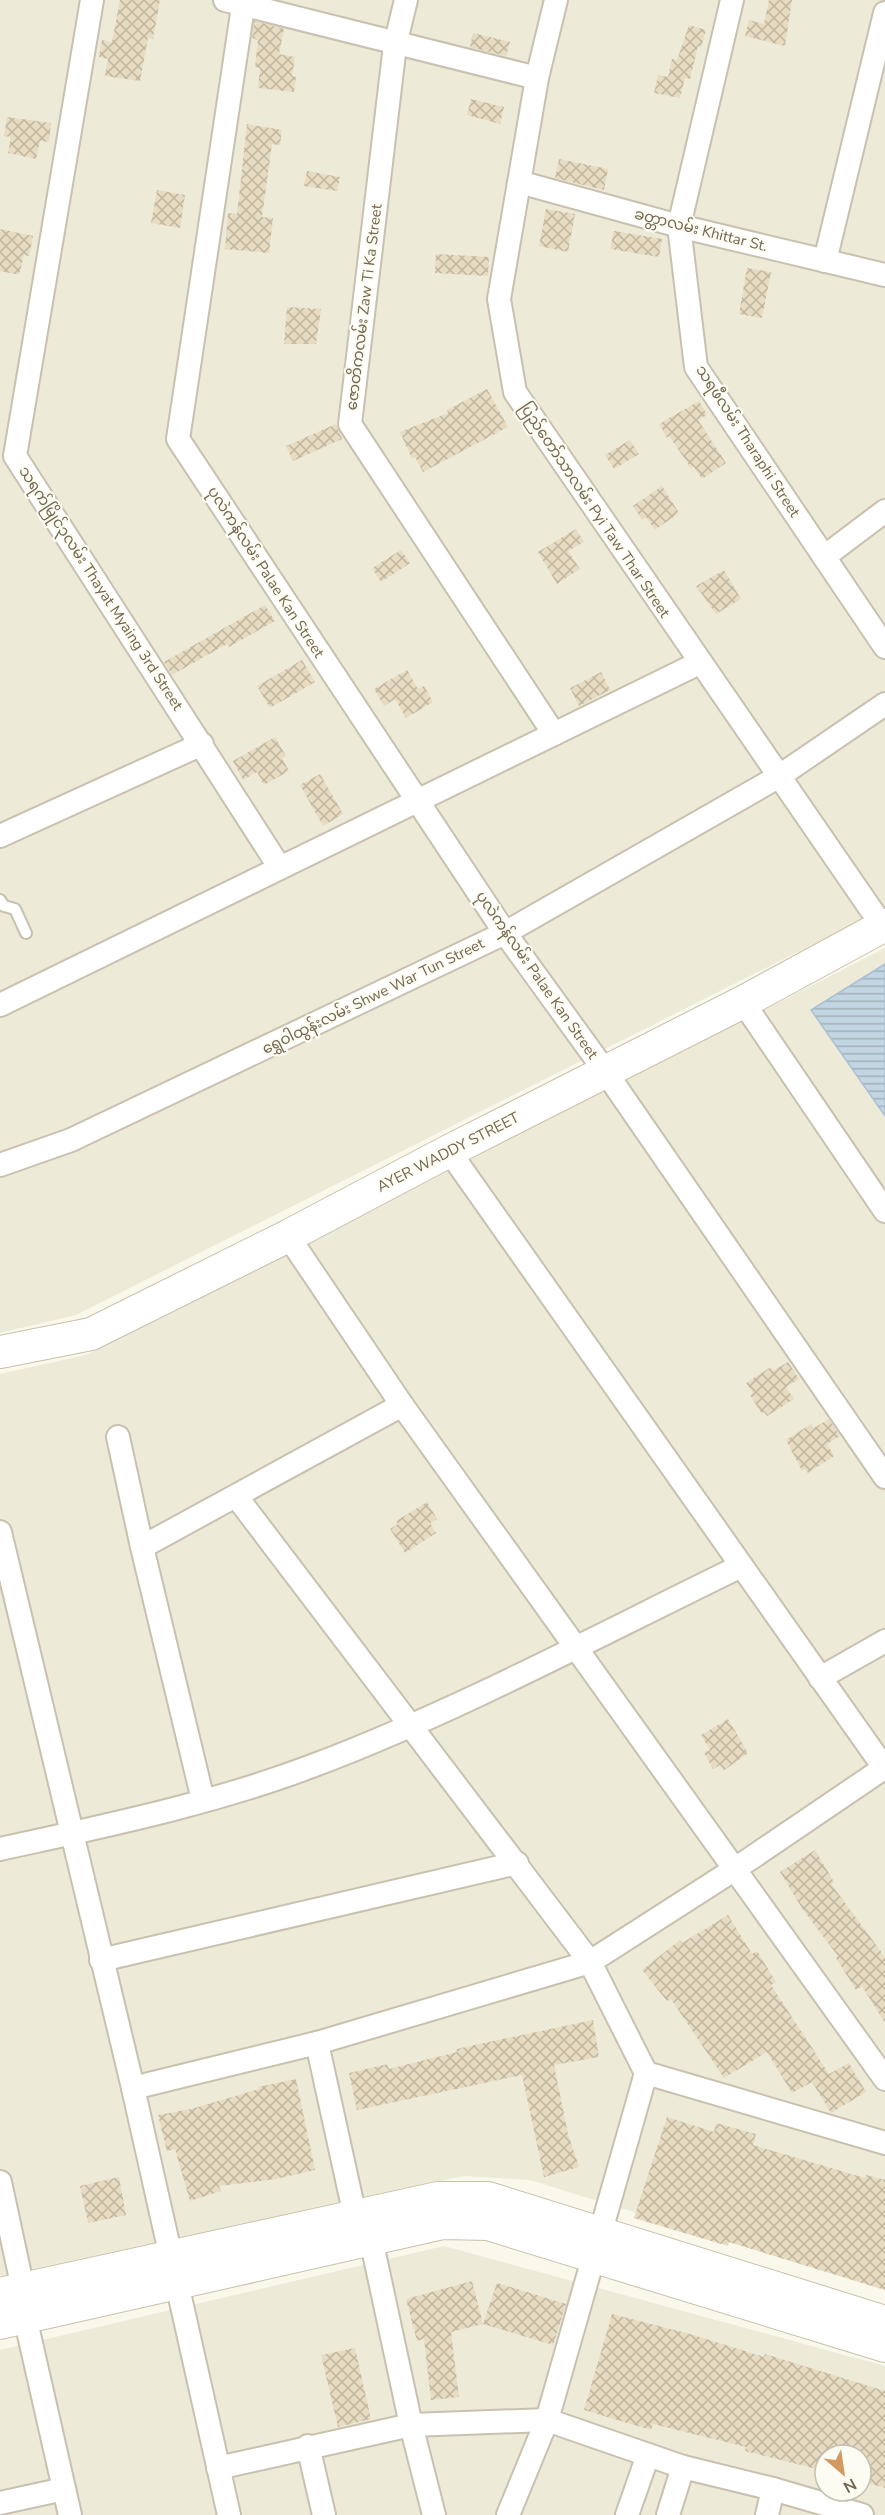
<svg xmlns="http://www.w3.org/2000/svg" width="885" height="2515" font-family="'Nunito Sans','Noto Sans Myanmar',sans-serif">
	<defs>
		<pattern id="water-rules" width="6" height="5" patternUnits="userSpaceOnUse" patternTransform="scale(1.5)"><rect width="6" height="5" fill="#c2d5e2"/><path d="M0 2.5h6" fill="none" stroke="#a2b1ba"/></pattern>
		<pattern id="building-cross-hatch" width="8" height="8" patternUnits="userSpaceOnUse" patternTransform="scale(1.5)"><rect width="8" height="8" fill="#e7dbc1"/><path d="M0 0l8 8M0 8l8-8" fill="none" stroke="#c0b59f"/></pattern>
	</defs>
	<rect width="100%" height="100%" fill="#faf8eb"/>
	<!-- residential -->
	<g fill="#eeead8" fill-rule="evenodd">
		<path d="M0,0H885V908L76,1315L0,1333Z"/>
		<path d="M885,948V2290L530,2180L464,2176L0,2276V1374L86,1355Z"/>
		<path d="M444,2246L885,2366V2515H0V2350ZM825,2455H861V2491H825Z"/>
	</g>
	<!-- water -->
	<path fill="url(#water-rules)" stroke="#a9c1d3" stroke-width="1.5" d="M885,964V1116L811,1010Z"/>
	<!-- building -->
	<g fill="url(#building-cross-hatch)">
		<path d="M120,0H160L153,39L148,38L140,81L105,76L108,59L99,57L102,40L112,42Z"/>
		<path d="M769,0H792L785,46L745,36L749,20L764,24Z"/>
		<path d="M254,21L284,29L279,54L295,57L292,76L296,77L294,92L258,88L260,68L255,67L258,40L252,38Z"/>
		<path d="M689,25L706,30L701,47L698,46L690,79L685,78L680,98L654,93L658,75L668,77L672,59L677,60Z"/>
		<path d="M473,33L510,42L506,56L470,47Z"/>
		<path d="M471,99L504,107L500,124L467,115Z"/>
		<path d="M7,117L51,123L49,142L40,141L36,159L8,153L11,137L4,136Z"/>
		<path d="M247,124L282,130L280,145L272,144L262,217L273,218L269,253L225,249L228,213L237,214Z"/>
		<path d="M559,159L608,169L604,190L555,178Z"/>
		<path d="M307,171L340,177L337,191L304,186Z"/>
		<path d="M157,190L185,195L180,228L151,223Z"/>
		<path d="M546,209L575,214L568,252L539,246Z"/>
		<path d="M0,229L33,236L29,256L24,255L19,275L0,271Z"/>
		<path d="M614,231L662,239L659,257L610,249Z"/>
		<path d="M436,254L489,257L488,276L435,273Z"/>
		<path d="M747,268L771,272L762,318L739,314Z"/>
		<path d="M287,307L321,309L316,344H284Z"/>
		<path d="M487,389L508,427L423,472L415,457L412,459L400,432L448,413L447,410Z"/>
		<path d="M699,401L707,415L698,420L726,463L702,479L694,467L691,468L669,436L667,438L659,424Z"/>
		<path d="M336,424L342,439L293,461L286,446Z"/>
		<path d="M630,440L639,454L614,469L605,455Z"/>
		<path d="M662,486L679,513L655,530L646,517L642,520L633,506Z"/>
		<path d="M576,529L584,542L568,551L580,569L557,584L538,552Z"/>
		<path d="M401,550L410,563L381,582L372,568Z"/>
		<path d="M724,570L741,599L716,614L696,586Z"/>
		<path d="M265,605L275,621L229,647L227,644L172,675L164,662Z"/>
		<path d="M302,660L315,682L270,708L257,686Z"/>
		<path d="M407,670L418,689L424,686L433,702L406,718L395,699L384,706L374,689Z"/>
		<path d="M601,672L610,690L579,706L570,688Z"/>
		<path d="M275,737L286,756L282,758L289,771L264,785L257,772L243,780L233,761Z"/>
		<path d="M320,774L343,814L323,826L300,785Z"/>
		<path d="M788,1362L799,1379L786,1387L794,1399L767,1416L764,1412L762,1414L750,1395L753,1393L746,1383L771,1367L773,1371Z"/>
		<path d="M829,1419L840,1436L827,1444L834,1456L808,1473L805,1469L802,1471L786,1440L811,1424L814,1428Z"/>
		<path d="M427,1502L437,1519L430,1523L436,1533L405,1553L390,1529L398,1524L396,1521Z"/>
		<path d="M728,1719L748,1753L723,1771L720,1765L713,1769L704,1753L710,1750L701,1735Z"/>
		<path d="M815,1850L834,1882L831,1884L885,1957V2023L862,1986L856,1990L836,1958L838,1956L803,1910L780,1872Z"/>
		<path d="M728,1915L752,1954L757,1951L776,1982L771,1985L829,2074L849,2063L866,2092L831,2113L812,2082L792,2093L767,2052L724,2078L671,1999L667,2001L642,1970L680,1940L682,1943Z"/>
		<path d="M593,2020L599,2057L554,2065L568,2134L579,2167L544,2177L522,2075L357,2110L349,2073L388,2064L389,2069L457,2052L456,2049Z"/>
		<path d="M296,2079L315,2170L276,2179L219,2186L221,2191L190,2201L175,2149L167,2151L158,2115L191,2109L259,2089L258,2087Z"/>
		<path d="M667,2117L714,2132L716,2123L756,2134L753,2145L865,2178L866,2175L885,2180V2290L729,2242L728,2246L634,2218Z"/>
		<path d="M119,2177L126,2215L88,2223L80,2186Z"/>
		<path d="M472,2281L483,2324L451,2332L459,2397L431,2400L424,2339L417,2341L406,2299Z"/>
		<path d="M497,2283L566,2304L553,2345L483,2324Z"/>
		<path d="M612,2314L690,2334L764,2357L765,2354L885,2391V2488L861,2481V2455H825V2471L745,2451L746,2447L653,2424L651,2430L584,2410Z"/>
		<path d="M355,2348L371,2419L338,2427L321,2355Z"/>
	</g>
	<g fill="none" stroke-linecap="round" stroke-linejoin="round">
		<defs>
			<path id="lane" d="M0,900L4,906L15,909L26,933"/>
			<g id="street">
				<path d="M92,0L15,456L280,868"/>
				<path d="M225,0L537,78"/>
				<path d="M244,0L178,439L505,933L605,1071L885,1477"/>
				<path d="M406,0L395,45L350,424L554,734"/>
				<path d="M556,0L537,78L499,299L515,392L883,927"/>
				<path d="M732,0L679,226L696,367L885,647"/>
				<path d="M519,182L679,226L885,275"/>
				<path d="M825,261L885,13"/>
				<path d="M824,557L885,511"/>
				<path d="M0,836L202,744"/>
				<path d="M743,1002L885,1211"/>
				<path d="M0,1005L699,663"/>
				<path d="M449,1151L885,1769"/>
				<path d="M0,1165L71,1140L505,933L778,777L885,704"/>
				<path d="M288,1236L402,1405L885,2079"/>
				<path d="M118,1437L142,1547L203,1800"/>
				<path d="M236,1496L590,1962L646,2073L547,2420L508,2515"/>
				<path d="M0,1532L133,2088"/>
				<path d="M142,1547L402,1405"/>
				<path d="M820,1678L885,1641"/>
				<path d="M0,1849C104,1826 212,1804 312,1766C458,1711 601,1634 741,1566"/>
				<path d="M101,1960L517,1863"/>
				<path d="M317,2043L355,2216L371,2239L411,2425L434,2515"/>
				<path d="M646,2073L885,2143"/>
				<path d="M0,2182L23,2289"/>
				<path d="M25,2317L70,2515"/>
				<path d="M308,2446L324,2515"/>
				<path d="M218,2468L411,2425L547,2420L683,2467L773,2489L862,2515"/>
				<path d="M0,2503L64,2489"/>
				<path d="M229,2515L133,2088L317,2043L590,1962L735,1869L884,1768"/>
				<path d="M627,2515L648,2455"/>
				<path d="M668,2515L683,2467"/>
				<path d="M767,2515L773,2489"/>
			</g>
			<g id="secondary">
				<path d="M0,1352L91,1334L288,1236L449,1151L743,1002L885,925"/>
				<path d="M0,2294L438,2198H488L885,2322"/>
				<path d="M0,2323L443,2223L488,2224L885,2346"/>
			</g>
		</defs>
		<!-- lane casing -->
		<use href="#lane" stroke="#c9c1af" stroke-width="14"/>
		<!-- street casing -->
		<use href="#street" stroke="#c9c1af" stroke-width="26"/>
		<!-- secondary casing -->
		<use href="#secondary" stroke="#cac0ab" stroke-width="34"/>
		<!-- lane -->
		<use href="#lane" stroke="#fff" stroke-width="10"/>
		<!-- street -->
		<use href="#street" stroke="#fff" stroke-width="22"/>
		<!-- secondary -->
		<use href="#secondary" stroke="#fff" stroke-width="32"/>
	</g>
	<g text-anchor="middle" stroke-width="4.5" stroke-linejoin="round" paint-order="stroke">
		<!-- street labels -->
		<g font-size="15" fill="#736651" stroke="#fdfcf2">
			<text transform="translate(701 230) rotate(14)" y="5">ခတ္တာလမ်း Khittar St.</text>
			<text transform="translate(364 307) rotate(-83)" y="5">ဇောတိကလမ်း Zaw Ti Ka Street</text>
			<text transform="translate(748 441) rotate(57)" y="5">သရဖီလမ်း Tharaphi Street</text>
			<text transform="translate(595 510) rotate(56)" y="5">ပြည်တော်သာလမ်း Pyi Taw Thar Street</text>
			<text transform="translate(266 572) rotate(57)" y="5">ပုလဲကန်လမ်း Palae Kan Street</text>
			<text transform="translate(101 588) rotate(57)" y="5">သရက်မြိုင်၃လမ်း Thayat Myaing 3rd Street</text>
			<text transform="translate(537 975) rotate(55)" y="5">ပုလဲကန်လမ်း Palae Kan Street</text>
			<text transform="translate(373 996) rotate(-26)" y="5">ရွှေဝါထွန်းလမ်း Shwe War Tun Street</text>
			<text transform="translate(448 1152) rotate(-27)" y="5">AYER WADDY STREET</text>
		</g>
	</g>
	<!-- north arrow -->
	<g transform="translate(843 2473) rotate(151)"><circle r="28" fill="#fdfcf2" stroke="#c6c0b2" stroke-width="1.5"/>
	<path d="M0-4.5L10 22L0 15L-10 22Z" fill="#d49961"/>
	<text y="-9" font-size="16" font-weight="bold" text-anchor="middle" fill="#736651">N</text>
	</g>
</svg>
